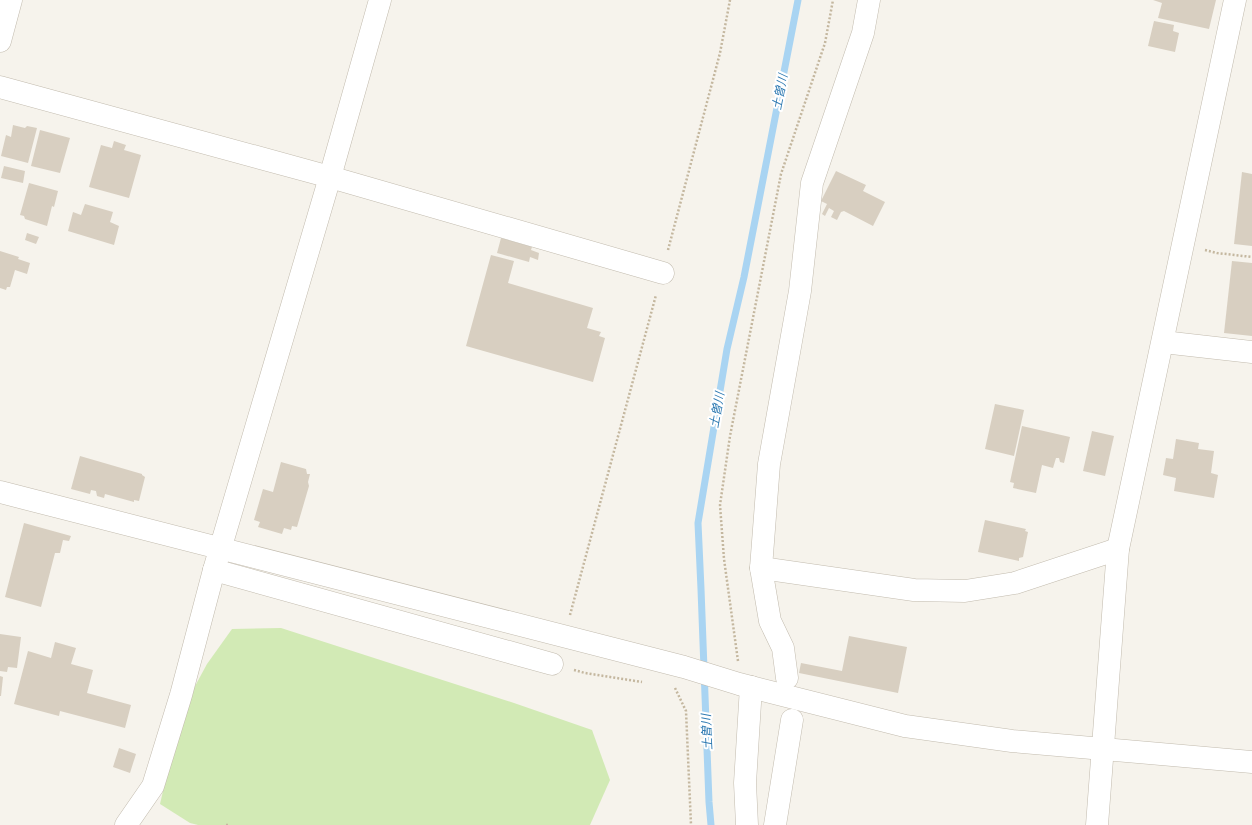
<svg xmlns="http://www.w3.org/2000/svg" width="1252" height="825" font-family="'DM Sans','Noto Sans JP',sans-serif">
	<rect width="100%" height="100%" fill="#f6f3ec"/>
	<!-- green -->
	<path fill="#d2eab5" d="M281,628L514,703L592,730L610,780L590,825H198L190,823L160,804L182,710L207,664L232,629Z"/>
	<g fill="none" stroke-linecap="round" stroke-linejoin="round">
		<!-- stream -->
		<path stroke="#a9d4f2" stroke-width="7" d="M711,825L709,802L701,589L698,523L727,349L744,277L798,0"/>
	</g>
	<!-- building -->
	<g fill="#d8cfc1">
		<path d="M1153,0H1216L1209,29L1158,18L1162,3Z"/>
		<path d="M1154,21L1174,25L1173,31L1179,33L1175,52L1148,46Z"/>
		<path d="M13,125L25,128L27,126L37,128L28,163L1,156L6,135L11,137Z"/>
		<path d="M40,130L70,138L60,173L31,166Z"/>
		<path d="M114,141L126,145L124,150L141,155L129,198L89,187L101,145L112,148Z"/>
		<path d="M4,166L25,171L23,183L1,178Z"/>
		<path d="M836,171L866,185L863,191L885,202L873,226L844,211L841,212L837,220L831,217L834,211L829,208L825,216L822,214L827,204L821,201Z"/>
		<path d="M1242,172L1252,174V246L1234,244Z"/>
		<path d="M29,183L58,191L54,207L52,206L47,226L25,219L24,216L20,215Z"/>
		<path d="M85,204L113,212L110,222L119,226L114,245L68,231L73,212L81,215Z"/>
		<path d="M27,233L39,237L36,244L25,240Z"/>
		<path d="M501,238L532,247L531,250L539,253L538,260L530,257L529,262L497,253Z"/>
		<path d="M0,251L19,257L18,259L30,263L27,274L15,270L10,287H7L6,290L0,288Z"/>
		<path d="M491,255L514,261L508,283L593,308L587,328L601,332L599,336L605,338L593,382L466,346Z"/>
		<path d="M1232,261L1252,263V336L1224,333Z"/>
		<path d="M995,404L1024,410L1014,456L985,449Z"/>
		<path d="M1022,426L1070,437L1064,463L1060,462L1059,458H1056L1053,468L1042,465L1036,493L1013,488L1014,483L1010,482Z"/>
		<path d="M1092,431L1114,436L1105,476L1083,471Z"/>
		<path d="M1176,439L1199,443L1198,449L1214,451L1211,473L1218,475L1214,498L1174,491L1176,478L1163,475L1166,458L1173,459Z"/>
		<path d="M80,456L142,474V475L145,477L139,501L134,500V502L105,494L104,498L97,496L96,491L91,490L90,494L71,489Z"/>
		<path d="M281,462L306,469L307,474H310L308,482L309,486L297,527L292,526L291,530L284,528L282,534L258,527L260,522L254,520L263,489L273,492Z"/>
		<path d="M985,520L1026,529L1025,531L1028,532L1023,557L1019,558V561L978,552Z"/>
		<path d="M24,523L71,536L69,541L63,540L60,553H55L41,607L5,597Z"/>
		<path d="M0,634L21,637L17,668L8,667L7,672L0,671Z"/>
		<path d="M849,636L907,647L898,693L799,673L801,663L842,671Z"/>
		<path d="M55,642L76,648L71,664L93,670L87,693L131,705L125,728L60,711L59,716L14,704L28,651L51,658Z"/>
		<path d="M0,676L3,677L1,696H0Z"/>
		<path d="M119,748L136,754L130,773L113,767Z"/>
	</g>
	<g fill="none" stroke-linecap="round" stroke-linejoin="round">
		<defs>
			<g id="minor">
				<path d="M869,0L863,33L812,183L800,291L769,464L761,568L914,590L965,591L1015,583L1118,549"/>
				<path d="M0,41L11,0"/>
				<path d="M0,87L330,177L663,273"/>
				<path d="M1163,342L1252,352"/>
				<path d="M0,492L684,667L739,684L905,726L1012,741L1252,762"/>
				<path d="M761,568L770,621L783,648L787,678"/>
				<path d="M214,570L552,664"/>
				<path d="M126,825L153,786L181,695L214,570L330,177L380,0"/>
				<path d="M747,825L745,783L751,687"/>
				<path d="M775,825L792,720"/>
				<path d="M1097,825L1118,549L1235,0"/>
			</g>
		</defs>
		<!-- minor casing -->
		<use href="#minor" stroke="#c2bbae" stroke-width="23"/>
		<!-- path -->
		<g stroke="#c4b79f" stroke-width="2.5" stroke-dasharray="2 2" stroke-linecap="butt">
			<path d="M668,250L720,53L730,0"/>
			<path d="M1205,250L1217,253L1252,257"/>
			<path d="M570,615L656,295"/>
			<path d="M738,661L724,559L720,505L730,436L781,174L825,43L833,0"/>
			<path d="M574,670L585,673L642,682"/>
			<path d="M675,688L686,711L691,825"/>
			<path d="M226,825H228"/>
		</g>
		<!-- minor -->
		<use href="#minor" stroke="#fff" stroke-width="22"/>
	</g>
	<g text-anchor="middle" stroke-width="4" stroke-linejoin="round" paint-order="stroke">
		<!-- water labels -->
		<g font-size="12" font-style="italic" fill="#2e7ab2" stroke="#fff">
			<text transform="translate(780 92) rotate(-79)" y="4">土曽川</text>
			<text transform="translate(717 410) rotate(-80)" y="4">土曽川</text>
			<text transform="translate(707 732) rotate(-93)" y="4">土曽川</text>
		</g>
	</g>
</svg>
